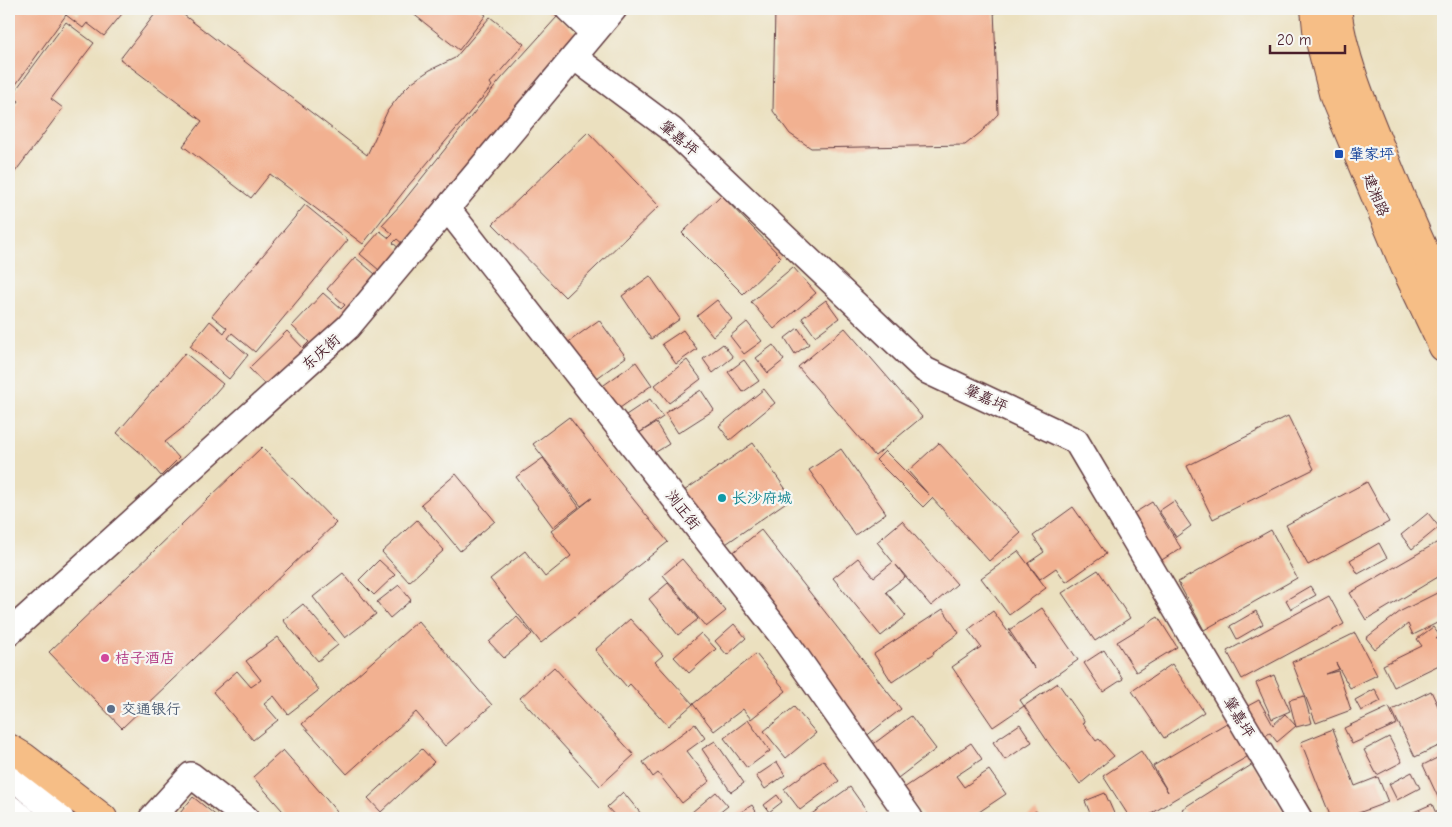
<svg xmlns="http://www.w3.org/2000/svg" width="1452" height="827" font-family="'Comic Neue','LXGW WenKai TC',sans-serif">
	<rect width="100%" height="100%" fill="#f6f6f2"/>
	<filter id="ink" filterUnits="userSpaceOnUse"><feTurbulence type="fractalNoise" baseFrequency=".02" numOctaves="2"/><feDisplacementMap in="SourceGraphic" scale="10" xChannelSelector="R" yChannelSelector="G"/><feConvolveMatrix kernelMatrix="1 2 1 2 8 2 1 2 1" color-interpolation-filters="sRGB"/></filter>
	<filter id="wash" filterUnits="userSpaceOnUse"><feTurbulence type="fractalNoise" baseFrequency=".0096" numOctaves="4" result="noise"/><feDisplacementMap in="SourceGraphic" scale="20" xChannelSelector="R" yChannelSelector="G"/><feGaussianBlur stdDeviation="1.12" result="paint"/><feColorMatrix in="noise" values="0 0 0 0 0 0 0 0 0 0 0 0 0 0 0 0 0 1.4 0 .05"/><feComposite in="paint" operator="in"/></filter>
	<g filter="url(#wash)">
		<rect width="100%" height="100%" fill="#ebe0bf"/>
		<g id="blocks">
			<!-- building -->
			<g fill="#f2b191">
				<path d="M11,9H66L64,13L66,15L9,94V12Z"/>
				<path d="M70,9L78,15L83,9H126L104,36L87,23L83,28L66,15Z"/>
				<path d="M159,9H176L367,155L388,110L404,90L412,82L430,70L455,58L490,17L524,44L490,83L492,86L408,186L363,244L270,174L251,198L183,146L202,121L120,59Z"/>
				<path d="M407,9H478L486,15L459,50Z"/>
				<path d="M545,9H555L550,14Z"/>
				<path d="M775,9H994L998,114L981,132L965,145L811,148L790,134L773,111Z"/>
				<path d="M557,17L580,37L404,245L397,239L393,243L402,251L350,310L269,389L249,368L287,331L303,348L309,342L292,326L323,293L341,309L345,305L327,289L355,257L375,274L379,270L360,254L380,231L389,238L393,234L382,225L402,203L501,79Z"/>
				<path d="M66,22L94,43L51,99L63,108L9,180V114L19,101L12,95Z"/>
				<path d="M588,132L659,206L565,297L493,224Z"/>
				<path d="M721,195L781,257L743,294L682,233Z"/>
				<path d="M305,205L348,240L255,352L232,333L228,338L248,355L229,379L190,346L210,321L224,333L227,328L212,316Z"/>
				<path d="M793,267L816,293L774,329L751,302Z"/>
				<path d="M650,276L680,319L651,339L622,296Z"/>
				<path d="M717,300L732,319L713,336L697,316Z"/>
				<path d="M826,300L839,318L815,336L802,318Z"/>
				<path d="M599,320L626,357L590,383L563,346Z"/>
				<path d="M747,322L762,341L744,354L730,336Z"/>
				<path d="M798,328L809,344L795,354L785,338Z"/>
				<path d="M845,328L922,417L875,456L798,367Z"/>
				<path d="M683,330L697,349L676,364L662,344Z"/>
				<path d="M723,344L733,357L713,373L703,359Z"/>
				<path d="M773,345L784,360L768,373L756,358Z"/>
				<path d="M185,353L223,384L189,423L165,442L179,458L161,476L143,455L117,433Z"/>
				<path d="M687,360L701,379L669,403L655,385Z"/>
				<path d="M744,360L759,381L743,392L728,372Z"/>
				<path d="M636,362L652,385L613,413L597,390Z"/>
				<path d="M764,389L775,403L730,440L719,426Z"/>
				<path d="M701,390L714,410L678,433L665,413Z"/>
				<path d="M650,399L663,417L639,433L656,423L669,444L648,457L620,419Z"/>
				<path d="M1288,416L1314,469L1213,519L1187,466Z"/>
				<path d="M569,417L617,479L668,542L541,643L490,579L525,551L545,577L571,556L551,531L592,498L581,506L533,444Z"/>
				<path d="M753,443L792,498L720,548L681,493Z"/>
				<path d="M939,443L1021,533L989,561L932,498L923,507L876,460L885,451L929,495L908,471Z"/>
				<path d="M262,447L336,523L122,728L49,652Z"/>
				<path d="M841,449L886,513L855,535L809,470Z"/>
				<path d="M543,458L579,507L553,527L516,477Z"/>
				<path d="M456,474L495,521L460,551L421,504Z"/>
				<path d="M1367,482L1389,522L1308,565L1286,525Z"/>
				<path d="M1174,501L1191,526L1176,537L1159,511Z"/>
				<path d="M1152,502L1181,548L1157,563L1128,517Z"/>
				<path d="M1073,507L1106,554L1066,582L1056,568L1040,579L1028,563L1044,552L1033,536Z"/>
				<path d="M1428,513L1439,527L1412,549L1401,535Z"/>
				<path d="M417,520L444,550L409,582L382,552Z"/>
				<path d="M902,521L957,584L931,606L896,565L905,577L886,592L906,616L881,636L833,578L858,558L874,577L893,562L877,542Z"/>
				<path d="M761,530L901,709L865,737L726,558Z"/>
				<path d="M1271,530L1297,578L1204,630L1178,582Z"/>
				<path d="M1443,539V574L1366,620L1350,593Z"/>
				<path d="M1379,543L1387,558L1358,574L1350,560Z"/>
				<path d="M1018,551L1046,588L1009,615L981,578Z"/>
				<path d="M682,559L726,611L706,627L663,575Z"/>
				<path d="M379,560L395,575L374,595L359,580Z"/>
				<path d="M1098,570L1130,618L1095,641L1062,593Z"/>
				<path d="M343,573L376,614L345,638L313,597Z"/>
				<path d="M668,583L698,619L678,635L649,599Z"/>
				<path d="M399,585L411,600L390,618L377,602Z"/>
				<path d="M1310,586L1316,595L1291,609L1286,600Z"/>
				<path d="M1443,590V620L1413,635L1408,624L1375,649L1366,638L1401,611Z"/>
				<path d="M1329,596L1344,624L1242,679L1227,651Z"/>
				<path d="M303,604L338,645L318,661L283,620Z"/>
				<path d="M1042,608L1078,660L1020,700L1024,706L993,727L952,667L981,647L968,630L993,611L1035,669L1009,630Z"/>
				<path d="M943,609L959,633L933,652L934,654L892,682L874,654Z"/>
				<path d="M1256,611L1263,624L1237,639L1230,626Z"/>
				<path d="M517,617L532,634L504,658L489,642Z"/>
				<path d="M1158,617L1177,647L1136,672L1117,642Z"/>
				<path d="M630,619L663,655L655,662L693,704L668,726L630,684L627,687L595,650Z"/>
				<path d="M418,621L492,705L445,746L416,712L347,774L302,724Z"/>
				<path d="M734,624L746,638L727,655L715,641Z"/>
				<path d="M1433,627L1440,636L1436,639L1443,636V663L1394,687L1383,665L1422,646L1417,639Z"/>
				<path d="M701,633L716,649L689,673L674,657Z"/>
				<path d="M1355,633L1377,675L1350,688L1336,663L1339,669L1326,674L1338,671L1351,710L1316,723L1292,662L1314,653Z"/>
				<path d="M278,637L319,690L288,714L274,696L264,704L278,720L253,740L213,692L237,671L251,687L261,680L246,661Z"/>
				<path d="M1104,650L1123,679L1103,692L1084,663Z"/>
				<path d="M756,654L786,691L751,719L743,709L714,731L693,704Z"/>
				<path d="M1172,664L1204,712L1164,738L1132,691Z"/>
				<path d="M554,667L634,755L600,786L520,698Z"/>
				<path d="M1274,675L1290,711L1272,719L1256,683Z"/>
				<path d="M1058,683L1085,722L1083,723L1096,741L1099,739L1114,756L1080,784L1050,745L1024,706Z"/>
				<path d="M1375,689L1381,701L1361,711L1355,700Z"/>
				<path d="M1431,691L1443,717V744L1415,757L1392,710Z"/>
				<path d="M1304,696L1312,723L1296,727L1289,700Z"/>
				<path d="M1259,700L1273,725L1285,714L1296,726L1277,742L1270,733L1260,738L1244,708Z"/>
				<path d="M794,707L816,733L786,758L764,731Z"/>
				<path d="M1389,707L1397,724L1352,744L1344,728Z"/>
				<path d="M911,716L936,749L894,781L868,748Z"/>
				<path d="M748,720L770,751L747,768L724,738Z"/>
				<path d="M1232,720L1252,754L1173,800L1145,818H1130L1103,776L1141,751L1168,792L1153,766Z"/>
				<path d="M695,724L705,738L687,751L710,781L682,803L658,773L653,777L643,762Z"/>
				<path d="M1020,724L1032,742L1005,760L993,742Z"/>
				<path d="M1333,729L1355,786L1378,777L1388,802L1345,818H1331L1301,742Z"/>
				<path d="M1389,737L1402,762L1377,775L1364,750Z"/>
				<path d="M715,741L744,783L731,792L702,749Z"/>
				<path d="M971,743L982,759L956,776L964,787L989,770L1006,794L970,818H924L904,788Z"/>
				<path d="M422,749L434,762L381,812L368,798Z"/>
				<path d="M283,750L321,793L342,818H295L293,817L289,818L253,777Z"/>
				<path d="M1443,755V808L1423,765Z"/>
				<path d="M823,760L839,781L800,810L784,789Z"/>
				<path d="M777,762L785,775L765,789L756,776Z"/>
				<path d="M1253,764L1284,813L1276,818H1188L1182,809Z"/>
				<path d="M1412,772L1420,788L1397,800L1389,784Z"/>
				<path d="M850,787L872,818H806Z"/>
				<path d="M623,792L642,815L639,818H617L607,807Z"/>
				<path d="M716,792L728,806L713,818H697L692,812Z"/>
				<path d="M1105,793L1116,818H1092L1085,801Z"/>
				<path d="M777,795L782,802L769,812L764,805Z"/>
				<path d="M193,797L219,818H176Z"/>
				<path d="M1432,804L1438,818H1400Z"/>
				<path d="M752,805L760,818H734L733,817Z"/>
				<path d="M1036,811L1040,818H1025Z"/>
			</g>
		</g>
	</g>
	<g filter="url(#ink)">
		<use href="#blocks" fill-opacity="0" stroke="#623c41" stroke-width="1"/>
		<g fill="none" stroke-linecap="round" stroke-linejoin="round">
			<defs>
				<g id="minor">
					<path d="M568,9L593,33"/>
					<path d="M574,57L672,130L925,370L1076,441L1299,818"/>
					<path d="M447,208L782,636L910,818"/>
					<path d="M9,633L348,327L614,9"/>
					<path d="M9,774L61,818"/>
					<path d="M9,807L23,818"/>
					<path d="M152,818L191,775L246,818"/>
				</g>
				<g id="major">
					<path d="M1315,9L1317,29L1334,97L1405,267L1443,347"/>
					<path d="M1337,9C1343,56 1361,100 1379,144C1399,194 1420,243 1443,291"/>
					<path d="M9,748L24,757L103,818"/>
				</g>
			</defs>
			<!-- minor casing -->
			<use href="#minor" stroke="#623c41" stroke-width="28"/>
			<!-- major casing -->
			<use href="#major" stroke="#623c41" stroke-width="30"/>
			<!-- minor -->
			<use href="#minor" stroke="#fff" stroke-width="25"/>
			<!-- major -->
			<use href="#major" stroke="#f6be86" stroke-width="28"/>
		</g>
	</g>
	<!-- markers -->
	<rect fill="#1a4fb4" stroke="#f6f6f2" stroke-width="2" x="1334" y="149" width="10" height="10" rx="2.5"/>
	<circle fill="#0f9aa8" stroke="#f6f6f2" stroke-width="2" cx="722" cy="498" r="5"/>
	<circle fill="#d1479c" stroke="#f6f6f2" stroke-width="2" cx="105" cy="658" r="5"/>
	<circle fill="#5c6f8a" stroke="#f6f6f2" stroke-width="2" cx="111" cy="709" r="5"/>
	<g text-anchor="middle" stroke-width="4.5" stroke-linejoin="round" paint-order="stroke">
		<!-- street labels -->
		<g font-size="15" fill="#4a1f2b" stroke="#f6f6f2">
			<text transform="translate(679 138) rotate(41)" y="5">肇嘉坪</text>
			<text transform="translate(1376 195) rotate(68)" y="5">建湘路</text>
			<text transform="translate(321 352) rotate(-42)" y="5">东庆街</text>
			<text transform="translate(986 398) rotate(25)" y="5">肇嘉坪</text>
			<text transform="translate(683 510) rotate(52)" y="5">浏正街</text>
			<text transform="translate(1239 717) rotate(59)" y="5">肇嘉坪</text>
		</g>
		<!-- transit labels -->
		<g font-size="15" fill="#164399" stroke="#f6f6f2" text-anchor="start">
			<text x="1349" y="159">肇家坪</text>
		</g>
		<!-- culture labels -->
		<g font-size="15" fill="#0d838f" stroke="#f6f6f2" text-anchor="start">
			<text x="732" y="503">长沙府城</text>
		</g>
		<!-- hotel labels -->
		<g font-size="15" fill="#b23c85" stroke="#f6f6f2" text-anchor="start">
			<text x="115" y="663">桔子酒店</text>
		</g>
		<!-- service labels -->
		<g font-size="15" fill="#4e5e75" stroke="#f6f6f2" text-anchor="start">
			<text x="121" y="714">交通银行</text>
		</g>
	</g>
	<!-- margin -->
	<rect width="1452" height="827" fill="none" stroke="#f6f6f2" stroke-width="30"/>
	<!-- scale -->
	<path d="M1270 45v8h75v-8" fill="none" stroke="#4a1f2b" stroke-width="2.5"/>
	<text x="1277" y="45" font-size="15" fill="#4a1f2b" stroke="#f6f6f2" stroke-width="4" paint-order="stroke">20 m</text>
</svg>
